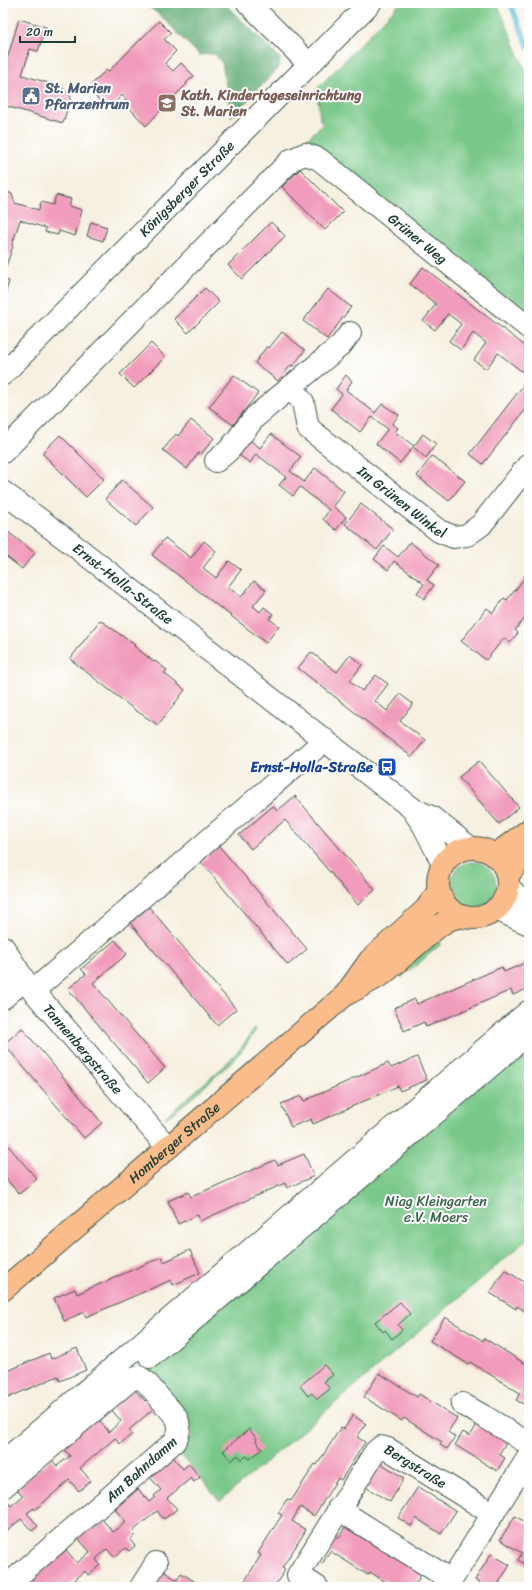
<svg xmlns="http://www.w3.org/2000/svg" width="532" height="1590" font-family="Sriracha,sans-serif">
	<rect width="100%" height="100%" fill="#fff"/>
	<filter id="ink" filterUnits="userSpaceOnUse"><feTurbulence type="fractalNoise" baseFrequency=".025" numOctaves="2"/><feDisplacementMap in="SourceGraphic" scale="8" xChannelSelector="R" yChannelSelector="G"/><feConvolveMatrix kernelMatrix="1 2 1 2 8 2 1 2 1" color-interpolation-filters="sRGB"/></filter>
	<filter id="wash" filterUnits="userSpaceOnUse"><feTurbulence type="fractalNoise" baseFrequency=".012" numOctaves="4" result="noise"/><feDisplacementMap in="SourceGraphic" scale="16" xChannelSelector="R" yChannelSelector="G"/><feGaussianBlur stdDeviation="0.9" result="paint"/><feColorMatrix in="noise" values="0 0 0 0 0 0 0 0 0 0 0 0 0 0 0 0 0 1.4 0 .05"/><feComposite in="paint" operator="in"/></filter>
	<g filter="url(#wash)">
		<rect width="100%" height="100%" fill="#f6f0e0"/>
		<!-- green -->
		<g fill="#79c889" stroke="#4c825e">
			<path d="M400,3H497L529,79V317L306,140L323,124L320,120L317,89Z"/>
			<circle cx="473" cy="885" r="23"/>
			<path d="M435,936L441,944L401,978L403,965Z"/>
			<path d="M529,1021V1238L220,1501L177,1450L194,1435L184,1423L182,1417L136,1364H135L132,1360Z"/>
			<path d="M255,1028L256,1030C249,1040 243,1051 234,1059C225,1068 175,1115 164,1118L223,1067L241,1048Z"/>
		</g>
		<!-- forest -->
		<path fill="#62ac75" stroke="#407454" d="M144,3H224L277,55L280,59L278,69L231,117L222,63L215,54L199,55L162,17Z"/>
		<g fill="none" stroke-linecap="round" stroke-linejoin="round">
			<!-- stream -->
			<path stroke="#55bbd3" stroke-width="5.5" d="M510,3L529,48"/>
		</g>
		<g id="blocks">
			<!-- building -->
			<g fill="#f19cbc">
				<path d="M19,19L46,27L38,51L30,49L22,75L62,87L71,97L63,123L3,105V73Z"/>
				<path d="M159,21L171,33L164,39L176,51L165,63L173,71L181,63L194,76L186,83L187,84L163,107H164L146,126L124,102L126,99L122,95L109,109L87,89L106,70L108,72Z"/>
				<path d="M300,169L343,212L325,230L282,187Z"/>
				<path d="M3,190L12,194L15,203L39,210L41,202L53,205L56,195L71,199L69,206L82,210L75,236L59,231L58,235L45,232L46,228L20,220L12,245L13,246L3,275Z"/>
				<path d="M91,222L107,227L103,241L87,236Z"/>
				<path d="M271,222L285,236L242,279L228,265Z"/>
				<path d="M423,267L529,349V366L524,373L498,353L486,369L474,360L486,343L473,333L461,350L449,341L461,324L448,314L435,330L423,321L436,304L410,284Z"/>
				<path d="M3,279L9,281L5,295L3,294Z"/>
				<path d="M205,288L219,302L188,333L174,319Z"/>
				<path d="M328,289L351,307L327,339L303,321Z"/>
				<path d="M282,332L305,350L293,366L291,365L278,381L255,363L267,346L269,348Z"/>
				<path d="M151,343L165,357L134,388L120,374Z"/>
				<path d="M234,375L258,393L233,425L209,407Z"/>
				<path d="M346,375L352,381L346,390L375,413L382,404L399,415L392,424L398,428L395,432L414,446L423,434L436,444L426,458L413,447L400,463L376,444L388,429L372,417L360,432L331,409L342,394L336,389Z"/>
				<path d="M529,378V405L483,464L470,454Z"/>
				<path d="M191,420L214,438L201,454L199,452L187,469L163,450L176,434L178,436Z"/>
				<path d="M271,434L301,457L290,471L304,482L315,468L344,491L333,506L346,517L336,530L323,519L329,510L300,487L293,496L279,485L286,477L256,454L250,463L235,452L246,437L260,448Z"/>
				<path d="M60,435L104,479L86,497L42,453Z"/>
				<path d="M432,456L465,481L449,501L417,476Z"/>
				<path d="M122,480L153,507L136,526L105,499Z"/>
				<path d="M361,504L393,529L377,550L345,524Z"/>
				<path d="M3,528L35,553L22,569L3,554Z"/>
				<path d="M165,538L191,558L204,541L216,551L203,568L216,578L229,561L241,570L228,587L241,597L254,581L266,590L253,606L260,612L264,607L273,614L269,619L279,626L266,643L152,555Z"/>
				<path d="M410,542L439,565L427,580L434,585L424,599L417,593L424,584L394,561L388,570L374,559L384,546L398,557Z"/>
				<path d="M528,574L529,617L527,616L515,630L518,633L510,643L504,638L486,660L461,641L487,608L493,613L504,598L507,600Z"/>
				<path d="M100,620L135,645L134,646L154,662L155,661L167,670L164,673L185,690L158,725L135,710L70,659Z"/>
				<path d="M311,652L337,672L350,655L362,665L350,681L362,691L376,675L388,684L375,701L387,711L400,694L413,704L400,721L425,740L412,757L298,668Z"/>
				<path d="M479,761L519,807L499,824L459,777Z"/>
				<path d="M295,796L375,890L358,905L285,820L251,849L239,835L273,806L277,811Z"/>
				<path d="M219,846L307,949L288,965L201,862Z"/>
				<path d="M149,907L236,1009L217,1025L130,923Z"/>
				<path d="M115,940L127,954L93,983L165,1068L148,1083L68,989L86,974L81,969Z"/>
				<path d="M529,961V988L513,995L511,990L426,1027L424,1022L404,1031L394,1008L415,999L417,1004L502,967L504,972Z"/>
				<path d="M22,1028L102,1123L84,1138L4,1044Z"/>
				<path d="M417,1057L427,1080L400,1091L398,1086L313,1124L311,1119L291,1127L281,1104L301,1096L304,1101L388,1063L391,1068Z"/>
				<path d="M3,1140L37,1179L19,1194L3,1175Z"/>
				<path d="M304,1154L314,1176L287,1188L285,1183L200,1221L198,1215L178,1224L168,1201L188,1192L191,1197L275,1160L278,1165Z"/>
				<path d="M190,1250L200,1273L173,1285L171,1280L86,1317L84,1312L64,1321L54,1298L75,1289L77,1294L162,1257L164,1262Z"/>
				<path d="M505,1270L529,1285V1314L517,1306L516,1309L490,1293Z"/>
				<path d="M400,1302L410,1314L398,1325L402,1330L392,1339L385,1330L383,1332L375,1322Z"/>
				<path d="M445,1317L483,1341L484,1338L529,1366V1380L527,1384L529,1385V1405L524,1402L523,1404L516,1400L520,1393L470,1362L468,1364L430,1341Z"/>
				<path d="M77,1348L86,1370L60,1381L58,1376L3,1400V1373L49,1353L51,1359Z"/>
				<path d="M324,1365L333,1375L324,1382L330,1389L317,1399L312,1393L308,1396L300,1386Z"/>
				<path d="M379,1373L417,1397L419,1394L457,1418L448,1432L455,1437L447,1449L440,1445L442,1442L404,1418L402,1421L364,1397Z"/>
				<path d="M133,1388L145,1401L151,1396L162,1408L155,1414L152,1410L129,1430L132,1434L120,1444L115,1438L80,1468L91,1481L79,1491L69,1480L35,1510L34,1508L27,1513L38,1526L32,1531L21,1519L3,1534V1497L11,1506L23,1496L16,1488L51,1459L57,1466L70,1456L61,1445L96,1416L109,1432L121,1421L110,1408Z"/>
				<path d="M353,1415L366,1424L357,1437L365,1442L341,1480L338,1478L314,1516L300,1507L292,1521L306,1530L282,1568L285,1570L274,1587H241L261,1555L258,1553L282,1515L278,1513L287,1499L291,1501L315,1464L317,1465L341,1427L344,1429Z"/>
				<path d="M478,1423L507,1441L499,1454L505,1458L497,1471L455,1445L463,1432L470,1436Z"/>
				<path d="M249,1429L257,1439L256,1441L262,1449L250,1459L246,1456L242,1460L238,1455L231,1461L223,1451Z"/>
				<path d="M172,1456L183,1469L189,1464L200,1477L194,1482L191,1478L167,1498L177,1509L164,1519L157,1511L133,1531L136,1534L130,1540L135,1546L129,1551L126,1548L114,1557L107,1549L96,1559L100,1565L88,1575L85,1571L67,1587H39L32,1579L66,1550L77,1563L90,1552L77,1537L100,1517L113,1532L126,1522L115,1509L138,1489L149,1502L155,1497L154,1496L161,1490L149,1476Z"/>
				<path d="M379,1462L404,1478L390,1502L364,1486Z"/>
				<path d="M418,1487L456,1511L441,1534L416,1518L411,1526L398,1518Z"/>
				<path d="M515,1516L528,1524L529,1523V1567L518,1560L522,1553L500,1540Z"/>
				<path d="M345,1527L383,1551L385,1548L423,1572L414,1586L416,1587H394L370,1572L368,1575L330,1551L322,1564L315,1559L332,1534L339,1538Z"/>
				<path d="M491,1554L510,1565L496,1587H478L480,1584L475,1580Z"/>
				<path d="M163,1571L177,1580L181,1573L194,1581L190,1587H153Z"/>
			</g>
		</g>
	</g>
	<g filter="url(#ink)">
		<use href="#blocks" fill-opacity="0" stroke="#3f584e" stroke-width="1"/>
		<g fill="none" stroke-linecap="round" stroke-linejoin="round">
			<defs>
				<g id="minor">
					<path d="M248,3L309,64"/>
					<path id="s1" d="M3,374L370,3"/>
					<path id="s2" d="M290,387L303,402L308,428L439,531L454,537L467,535L481,525L529,464"/>
					<path id="s3" d="M3,452L291,160L305,154L319,159L529,328"/>
					<path d="M216,461L229,450L255,417L341,345L350,333"/>
					<path id="s4" d="M3,492L71,543L413,809L431,817L469,847"/>
					<path d="M413,810L424,826L443,864"/>
					<path d="M508,886L516,895L529,906"/>
					<path d="M496,909L529,924"/>
					<path id="s5" d="M3,947L24,980L168,1148"/>
					<path d="M33,991L325,740"/>
					<path d="M3,998L24,980"/>
					<path d="M150,1357L529,1033"/>
					<path d="M462,1404L485,1417L529,1444"/>
					<path d="M3,1462L529,1011"/>
					<path d="M3,1487L130,1380L139,1377L146,1382L177,1418C180,1428 180,1433 174,1442L5,1587"/>
					<path d="M338,1509L451,1580"/>
					<path d="M141,1587L156,1563"/>
					<path id="s6" d="M317,1587L298,1575L375,1452L381,1447L388,1449L493,1514"/>
					<path d="M447,1587L529,1456"/>
				</g>
				<g id="major">
					<circle cx="473" cy="883" r="35"/>
					<path d="M495,855L529,830"/>
					<path d="M508,875L529,849"/>
					<path d="M348,991L370,960L426,909L438,892"/>
					<path id="s7" d="M3,1290L345,995L383,974L439,926L448,920L461,916"/>
				</g>
			</defs>
			<!-- minor casing -->
			<use href="#minor" stroke="#3f584e" stroke-width="24"/>
			<!-- major casing -->
			<use href="#major" stroke="#3f584e" stroke-width="24"/>
			<!-- minor -->
			<use href="#minor" stroke="#fff" stroke-width="22"/>
			<!-- major -->
			<use href="#major" stroke="#f9bc8a" stroke-width="22"/>
		</g>
	</g>
	<!-- icons -->
	<defs>
		<symbol id="civic-square" viewBox="-11 -11 22 22"><rect x="-9" y="-9" width="18" height="18" rx="4" fill="#5c6f8a" stroke="#fff"/><path d="M-.6-6.5H3V-4.5H.6V-3L4-1V1h2V6H-6V1h2V-1L-.6-3ZM-1.2 2.5V6h2.4V2.5Z" fill="#fff"/></symbol>
		<symbol id="school-square" viewBox="-11 -11 22 22"><rect x="-9" y="-9" width="18" height="18" rx="4" fill="#8d6e63" stroke="#fff"/><path d="M0-5L7-2L0 1L-7-2ZM-4 1L0 2.5L4 1V4Q0 6-4 4Z" fill="#fff"/></symbol>
		<symbol id="bus-square" viewBox="-11 -11 22 22"><rect x="-9" y="-9" width="18" height="18" rx="4" fill="#1a4fb4" stroke="#fff"/><path d="M-5-6H5V4H4V6H2V4H-2V6H-4V4H-5ZM-3.5-4V0h7V-4ZM-3.5 1.2v1.5H-2V1.2ZM2 1.2v1.5H3.5V1.2Z" fill="#fff"/></symbol>
	</defs>
	<g fill-rule="evenodd">
		<use href="#civic-square" x="20" y="85" width="22" height="22"/>
		<use href="#school-square" x="156" y="92" width="22" height="22"/>
		<use href="#bus-square" x="376" y="756" width="22" height="22"/>
	</g>
	<g text-anchor="middle" stroke-width="4" stroke-linejoin="round" paint-order="stroke">
		<!-- service labels -->
		<g font-size="14" font-weight="bold" fill="#4e5e75" stroke="#fff" text-anchor="start">
			<text x="45" y="93">St. Marien<tspan x="45" dy="16">Pfarrzentrum</tspan></text>
		</g>
		<!-- education labels -->
		<g font-size="14" font-weight="bold" fill="#785e54" stroke="#fff" text-anchor="start">
			<text x="181" y="100">Kath. Kindertageseinrichtung<tspan x="181" dy="16">St. Marien</tspan></text>
		</g>
		<!-- street labels -->
		<g font-size="14" fill="#1f3d34" stroke="#fff">
			<text dy="5" stroke="none"><textPath href="#s1" startOffset="261">Königsberger Straße</textPath></text>
			<text dy="5" stroke="none"><textPath href="#s3" startOffset="567">Grüner Weg</textPath></text>
			<text dy="5" stroke="none"><textPath href="#s2" startOffset="166">Im Grünen Winkel</textPath></text>
			<text dy="5" stroke="none"><textPath href="#s4" startOffset="151">Ernst-Holla-Straße</textPath></text>
			<text dy="5" stroke="none"><textPath href="#s5" startOffset="130">Tannenbergstraße</textPath></text>
			<text dy="5" stroke="none"><textPath href="#s7" startOffset="226">Homberger Straße</textPath></text>
			<text transform="translate(141 1469) rotate(-42)" y="5">Am Bahndamm</text>
			<text dy="5" stroke="none"><textPath href="#s6" startOffset="215">Bergstraße</textPath></text>
		</g>
		<!-- transit labels -->
		<g font-size="14" font-weight="bold" fill="#164399" stroke="#fff" text-anchor="end">
			<text x="373" y="772">Ernst-Holla-Straße</text>
		</g>
		<!-- park labels -->
		<g font-size="14" fill="#3a674e" stroke="#fff">
			<text x="436" y="1206">Niag Kleingarten<tspan x="436" dy="16">e.V. Moers</tspan></text>
		</g>
	</g>
	<!-- margin -->
	<rect width="532" height="1590" fill="none" stroke="#fff" stroke-width="16"/>
	<!-- scale -->
	<path d="M20 36v6h55v-6" fill="none" stroke="#1f3d34" stroke-width="2"/>
	<text x="26" y="36" font-size="12" fill="#1f3d34" stroke="#ffffff" stroke-width="3" paint-order="stroke">20 m</text>
</svg>
